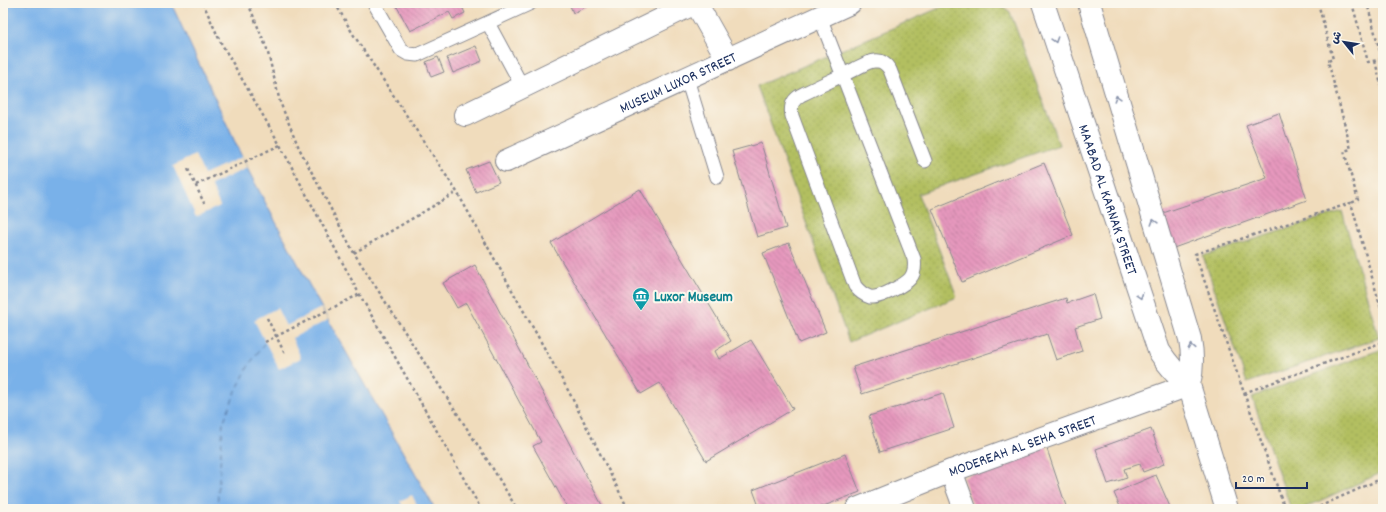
<svg xmlns="http://www.w3.org/2000/svg" width="1386" height="512" font-family="Dekko,'Playpen Sans Arabic',sans-serif">
	<defs>
		<pattern id="park-dots" width="8" height="8" patternUnits="userSpaceOnUse"><rect width="8" height="8" fill="#b2bf60"/><path d="M2 2h.1M6 6h.1" fill="none" stroke="#98a456" stroke-width="1.8" stroke-linecap="round"/></pattern>
		<pattern id="building-back-hatch" width="6" height="6" patternUnits="userSpaceOnUse"><rect width="6" height="6" fill="#e698bd"/><path d="M-1 5l2 2M0 0l6 6M5-1l2 2" fill="none" stroke="#ba7c9d"/></pattern>
	</defs>
	<rect width="100%" height="100%" fill="#fbf7ec"/>
	<filter id="ink" filterUnits="userSpaceOnUse"><feTurbulence type="fractalNoise" baseFrequency=".025" numOctaves="2"/><feDisplacementMap in="SourceGraphic" scale="8" xChannelSelector="R" yChannelSelector="G"/><feConvolveMatrix kernelMatrix="1 2 1 2 8 2 1 2 1" color-interpolation-filters="sRGB"/></filter>
	<filter id="wash" filterUnits="userSpaceOnUse"><feTurbulence type="fractalNoise" baseFrequency=".012" numOctaves="4" result="noise"/><feDisplacementMap in="SourceGraphic" scale="16" xChannelSelector="R" yChannelSelector="G"/><feGaussianBlur stdDeviation="0.9" result="paint"/><feColorMatrix in="noise" values="0 0 0 0 0 0 0 0 0 0 0 0 0 0 0 0 0 1.4 0 .05"/><feComposite in="paint" operator="in"/></filter>
	<g filter="url(#wash)">
		<rect width="100%" height="100%" fill="#f0dcbc"/>
		<!-- park -->
		<g fill="url(#park-dots)" stroke="#66775f">
			<path d="M951,3H998L1010,12L1059,145L918,194L957,297L849,342L757,86Z"/>
			<path d="M1342,211L1379,338L1247,383L1203,256Z"/>
			<path d="M1382,349L1383,472L1302,509H1291L1252,397Z"/>
		</g>
		<!-- water -->
		<path fill="#79b1e9" stroke="#4a70a4" d="M3,3H171L247,168L328,320L435,509H3Z"/>
		<!-- pier -->
		<g fill="#f0dcbc">
			<path d="M195,155L204,174L242,157L247,168L211,185L220,206L196,217L173,166Z"/>
			<path d="M277,308L286,326L321,308L328,320L292,338L301,358L279,369L254,320Z"/>
			<path d="M412,495L419,509H404L400,501Z"/>
		</g>
		<g fill="none" stroke-linecap="round" stroke-linejoin="round">
			<!-- ferry -->
			<path stroke="#375688" stroke-width="1" stroke-dasharray="5 4" stroke-linecap="butt" d="M217,509L223,423L236,391L249,365L265,342"/>
		</g>
		<g id="blocks">
			<!-- building -->
			<g fill="url(#building-back-hatch)">
				<path d="M395,3H469L462,7L465,13L453,19L449,12L410,31Z"/>
				<path d="M569,3H594L573,13Z"/>
				<path d="M476,46L482,61L453,73L447,58Z"/>
				<path d="M438,57L444,72L431,77L426,62Z"/>
				<path d="M1279,113L1307,200L1168,250L1157,215L1267,178L1246,125Z"/>
				<path d="M761,143L786,228L757,237L732,151Z"/>
				<path d="M489,161L499,182L476,192L466,170Z"/>
				<path d="M1044,163L1073,235L962,282L932,209Z"/>
				<path d="M640,189L731,341L715,351L719,359L751,340L793,409L706,461L660,383L641,394L551,243Z"/>
				<path d="M789,243L826,332L799,343L763,253Z"/>
				<path d="M475,265L604,509H568L533,446L541,442L466,303L457,308L443,283Z"/>
				<path d="M1093,294L1100,319L1075,327L1082,351L1056,360L1047,334L862,394L853,367L1066,298L1067,303Z"/>
				<path d="M943,393L954,428L880,452L869,416Z"/>
				<path d="M1151,429L1164,464L1143,472L1140,464L1124,469L1127,478L1108,484L1096,449Z"/>
				<path d="M1045,443L1067,509H974L963,478Z"/>
				<path d="M845,454L860,492L816,509H760L753,490Z"/>
				<path d="M1156,475L1171,509H1121L1114,493Z"/>
			</g>
		</g>
	</g>
	<g filter="url(#ink)">
		<use href="#blocks" fill-opacity="0" stroke="#86868d" stroke-width="1"/>
		<g fill="none" stroke-linecap="round" stroke-linejoin="round">
			<defs>
				<g id="service">
					<path d="M374,3L401,50L408,54L417,55L531,3"/>
					<path d="M820,17L914,259C917,279 906,283 891,291C884,294 877,298 870,297C863,295 859,291 855,286L792,116C790,106 792,100 801,95C819,86 837,78 855,69C861,66 869,61 875,61C882,60 887,65 890,70L925,161"/>
					<path d="M488,23L522,86"/>
					<path d="M687,79L717,177"/>
				</g>
				<g id="minor">
					<path d="M696,3L728,60"/>
					<path d="M465,115L695,3"/>
					<path id="s1" d="M506,161L850,3"/>
					<path d="M951,471L965,509"/>
					<path id="s2" d="M857,509L951,471L1189,385"/>
				</g>
				<g id="primary">
					<path id="s3" d="M1043,3L1159,351C1168,365 1177,375 1189,385"/>
					<path d="M1089,3L1190,339C1193,355 1193,369 1189,385L1227,509"/>
				</g>
			</defs>
			<!-- service casing -->
			<use href="#service" stroke="#86868d" stroke-width="15"/>
			<!-- minor casing -->
			<use href="#minor" stroke="#86868d" stroke-width="24"/>
			<!-- primary casing -->
			<use href="#primary" stroke="#86868d" stroke-width="24"/>
			<!-- path -->
			<g stroke="#86868d" stroke-width="2.5" stroke-dasharray="3 3" stroke-linecap="butt">
				<path d="M203,3L220,41L280,145L356,288L481,509"/>
				<path d="M248,3L267,49L280,102L299,148L354,253L493,469L517,509"/>
				<path d="M335,3L353,34L457,192L569,392L628,509"/>
				<path d="M1318,3L1333,59L1328,61L1351,149L1344,151L1358,200L1351,203"/>
				<path d="M1352,3L1368,62L1382,59L1367,3"/>
				<path d="M1375,61L1383,93"/>
				<path d="M188,169L204,203"/>
				<path d="M196,185L280,145"/>
				<path d="M354,253L457,192"/>
				<path d="M267,318L285,354"/>
				<path d="M265,342L360,294"/>
				<path d="M1244,393L1383,342"/>
				<path d="M1285,509L1195,254L1351,203L1383,316"/>
				<path d="M1314,509L1383,478"/>
			</g>
			<!-- service -->
			<use href="#service" stroke="#fff" stroke-width="13"/>
			<!-- minor -->
			<use href="#minor" stroke="#fff" stroke-width="22"/>
			<!-- primary -->
			<use href="#primary" stroke="#fff" stroke-width="22"/>
		</g>
		<!-- one-way arrows -->
		<defs><path id="oneway-chevron" d="M-2-3.5L2.5 0L-2 3.5" fill="none" stroke-width="1.6" stroke-linecap="round" stroke-linejoin="round"/></defs>
		<g stroke="#8d97ae">
			<use href="#oneway-chevron" transform="translate(1055 40) rotate(72)"/>
			<use href="#oneway-chevron" transform="translate(1117 98) rotate(-107)"/>
			<use href="#oneway-chevron" transform="translate(1154 222) rotate(-107)"/>
			<use href="#oneway-chevron" transform="translate(1140 296) rotate(72)"/>
			<use href="#oneway-chevron" transform="translate(1191 347) rotate(-101)"/>
		</g>
	</g>
	<!-- icons -->
	<defs>
		<symbol id="museum-pin" viewBox="-11 -11 22 30"><path d="M0 17L-7.5 6A9.5 9.5 0 1 1 7.5 6Z" fill="#0f9aa8" stroke="#fbf7ec"/><path d="M0-6L6-3V-2H-6V-3ZM-5-1h2V3h-2ZM-1-1h2V3h-2ZM3-1h2V3H3ZM-6 4H6V6H-6Z" fill="#fff"/></symbol>
	</defs>
	<g fill-rule="evenodd">
		<use href="#museum-pin" x="631" y="286" width="20" height="27"/>
	</g>
	<g text-anchor="middle" stroke-width="4" stroke-linejoin="round" paint-order="stroke">
		<!-- street labels -->
		<g font-size="15" fill="#1b2f5e" stroke="#fbf7ec">
			<text dy="5" stroke="none"><textPath href="#s1" startOffset="189">MUSEUM LUXOR STREET</textPath></text>
			<text dy="5" stroke="none"><textPath href="#s3" startOffset="207">MAABAD AL KARNAK STREET</textPath></text>
			<text dy="5" stroke="none"><textPath href="#s2" startOffset="177">MODEREAH AL SEHA STREET</textPath></text>
		</g>
		<!-- culture labels -->
		<g font-size="15" font-weight="bold" fill="#0d838f" stroke="#fbf7ec" text-anchor="start">
			<text x="654" y="301">Luxor Museum</text>
		</g>
	</g>
	<!-- margin -->
	<rect width="1386" height="512" fill="none" stroke="#fbf7ec" stroke-width="16"/>
	<!-- north arrow -->
	<g transform="translate(1344 42) rotate(300)" stroke="#fbf7ec" stroke-width="3" paint-order="stroke">
	<path d="M0-3L7 15L0 10L-7 15Z" fill="#1b2f5e"/>
	<text y="-6" font-size="11" font-weight="bold" text-anchor="middle" fill="#1b2f5e">ش</text>
	</g>
	<!-- scale -->
	<path d="M1236 482v6h71v-6" fill="none" stroke="#1b2f5e" stroke-width="2"/>
	<text x="1242" y="482" font-size="12" fill="#1b2f5e" stroke="#fbf7ec" stroke-width="3" paint-order="stroke">20 m</text>
</svg>
